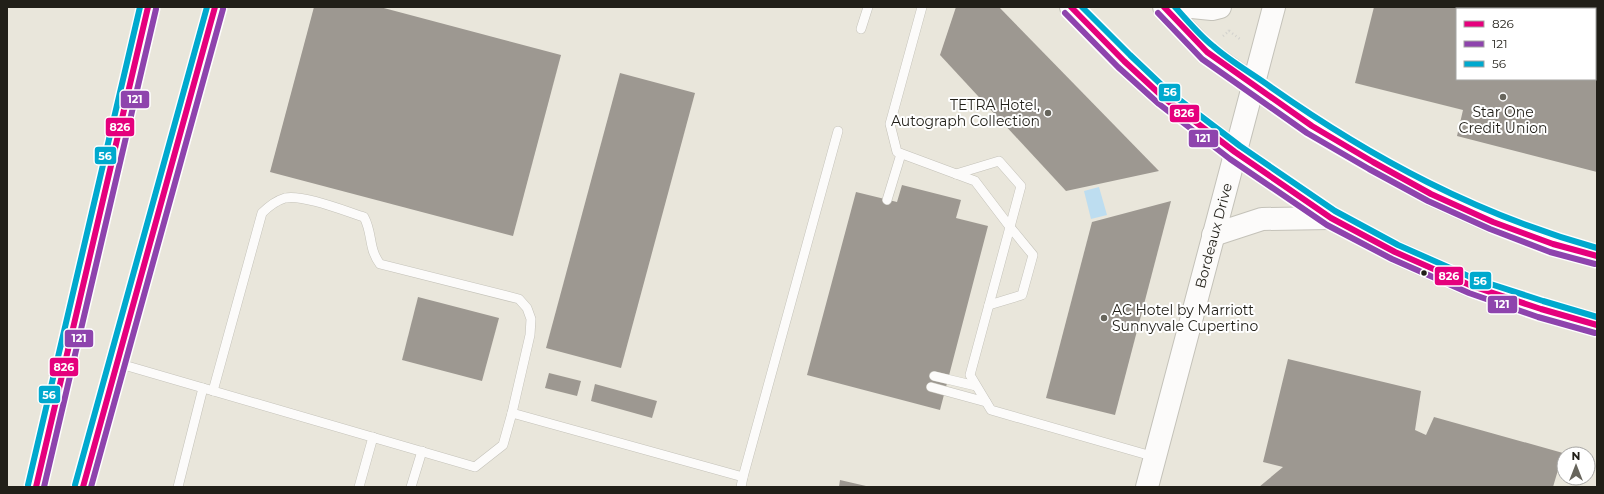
<svg xmlns="http://www.w3.org/2000/svg" width="1604" height="494" font-family="Montserrat,sans-serif">
	<rect width="100%" height="100%" fill="#e9e6db"/>
	<!-- water -->
	<path fill="#bdddf0" d="M1099,187L1107,215L1091,219L1084,191Z"/>
	<!-- building -->
	<g fill="#9d9891">
		<path d="M314,7H380L561,55L513,236L270,172Z"/>
		<path d="M956,7H999L1159,171L1066,191L940,55Z"/>
		<path d="M1374,7H1510L1516,8L1457,9V79H1595V28L1597,29V172L1457,136L1463,110L1355,83Z"/>
		<path d="M620,73L695,93L621,368L546,348Z"/>
		<path d="M902,185L961,200L956,218L988,226L940,410L807,375L856,192L897,202Z"/>
		<path d="M1171,201L1115,415L1046,398L1092,222Z"/>
		<path d="M418,297L499,318L482,381L402,360Z"/>
		<path d="M1288,359L1421,391L1415,430L1426,435L1434,417L1563,453L1553,487H1259L1283,467L1263,462Z"/>
		<path d="M549,373L581,381L577,396L545,388Z"/>
		<path d="M595,384L657,401L652,418L591,401Z"/>
		<path d="M840,480L866,486V487H839Z"/>
	</g>
	<g fill="none" stroke-linecap="round" stroke-linejoin="round">
		<defs>
			<g id="service">
				<path d="M922,7L890,124L897,152L975,181L1010,227L970,375L991,410L1155,457"/>
				<path d="M861,29L868,7"/>
				<path d="M956,174L999,161L1021,186L1010,227L1033,255L1022,295L989,305"/>
				<path d="M887,200L901,154"/>
				<path d="M117,363L475,467L503,445L512,413L743,477L838,131"/>
				<path d="M934,376L976,386"/>
				<path d="M931,387L986,402"/>
				<path d="M213,391L262,213C269,206 275,201 285,198C302,194 345,211 364,217C373,234 368,248 380,264L519,299L527,308L531,319L530,335L512,413"/>
				<path d="M178,487L203,388"/>
				<path d="M359,487L373,437"/>
				<path d="M411,487L422,451"/>
				<path d="M741,487L743,477"/>
			</g>
			<g id="tertiary">
				<path id="s1" d="M1147,487L1274,7"/>
			</g>
			<g id="secondary">
				<path d="M1071,7L1124,61L1164,98L1235,152L1331,218L1395,252L1472,286L1541,309L1597,325"/>
				<path d="M1164,7L1207,52L1312,126L1373,162L1431,194L1493,222L1553,244L1597,256"/>
				<path d="M1192,7L1212,9L1220,7"/>
				<path d="M1213,235L1262,219L1331,218"/>
			</g>
			<g id="primary">
				<path d="M36,487L148,7"/>
				<path d="M83,487L215,7"/>
			</g>
		</defs>
		<!-- service casing -->
		<use href="#service" stroke="#c4c2b9" stroke-width="10"/>
		<!-- tertiary casing -->
		<use href="#tertiary" stroke="#c4c2b9" stroke-width="24"/>
		<!-- secondary casing -->
		<use href="#secondary" stroke="#c4c2b9" stroke-width="24"/>
		<!-- primary casing -->
		<use href="#primary" stroke="#c4c2b9" stroke-width="24"/>
		<!-- path -->
		<g stroke="#d2d1cd" stroke-width="2.5" stroke-dasharray="1 3" stroke-linecap="butt">
			<path d="M1229,31L1240,39"/>
			<path d="M1223,36L1229,31V28"/>
		</g>
		<!-- service -->
		<use href="#service" stroke="#fcfbfa" stroke-width="9"/>
		<!-- tertiary -->
		<use href="#tertiary" stroke="#fcfbfa" stroke-width="22"/>
		<!-- secondary -->
		<use href="#secondary" stroke="#fcfbfa" stroke-width="22"/>
		<!-- primary -->
		<use href="#primary" stroke="#fcfbfa" stroke-width="22"/>
		<defs>
			<g id="bus-1">
				<path d="M1071,7L1124,61L1164,98L1235,152L1331,218L1395,252L1472,286L1541,309L1597,325"/>
				<path d="M1164,7L1207,52L1312,126L1373,162L1431,194L1493,222L1553,244L1597,256"/>
				<path d="M36,487L148,7"/>
				<path d="M83,487L215,7"/>
			</g>
			<g id="bus-2">
				<path d="M1065,13L1118,67L1159,104L1230,159L1327,225L1392,259L1469,293L1538,317L1595,333"/>
				<path d="M1158,13L1202,59L1307,133L1369,169L1428,201L1490,229L1550,252L1595,264"/>
				<path d="M44,487L156,9"/>
				<path d="M91,487L223,9"/>
			</g>
			<g id="bus-3">
				<path d="M1082,7L1130,55L1169,92L1240,146L1335,211L1398,245L1475,279L1543,301L1597,317"/>
				<path d="M1175,7C1187,20 1199,35 1213,46C1231,62 1253,74 1272,88C1373,159 1478,215 1597,248"/>
				<path d="M28,485L140,7"/>
				<path d="M75,485L207,7"/>
			</g>
		</defs>
		<!-- bus-1 casing -->
		<use href="#bus-1" stroke="#fff" stroke-width="9"/>
		<!-- bus-2 casing -->
		<use href="#bus-2" stroke="#fff" stroke-width="9"/>
		<!-- bus-3 casing -->
		<use href="#bus-3" stroke="#fff" stroke-width="9"/>
		<!-- bus-1 -->
		<use href="#bus-1" stroke="#e5007d" stroke-width="6"/>
		<!-- bus-2 -->
		<use href="#bus-2" stroke="#8e44ad" stroke-width="6"/>
		<!-- bus-3 -->
		<use href="#bus-3" stroke="#00a9ce" stroke-width="6"/>
	</g>
	<!-- markers -->
	<g fill="#67655c" stroke="#fff" stroke-width="1.5">
		<circle cx="1503" cy="97" r="4"/>
		<circle cx="1048" cy="113" r="4"/>
		<circle cx="1104" cy="318" r="4"/>
	</g>
	<circle fill="#211f18" stroke="#fff" stroke-width="1.5" cx="1424" cy="273" r="3.5"/>
	<g text-anchor="middle" stroke-width="4" stroke-linejoin="round" paint-order="stroke">
		<!-- poi labels -->
		<g font-size="14" fill="#211f18" stroke="#fff" text-anchor="end">
			<text x="1040" y="110">TETRA Hotel,<tspan x="1040" dy="16">Autograph Collection</tspan></text>
			<text x="1503" y="117" text-anchor="middle">Star One<tspan x="1503" dy="16">Credit Union</tspan></text>
			<text x="1112" y="315" text-anchor="start">AC Hotel by Marriott<tspan x="1112" dy="16">Sunnyvale Cupertino</tspan></text>
		</g>
		<!-- street labels -->
		<g font-size="14" fill="#211f18" stroke="#fff">
			<text dy="5" stroke="none"><textPath href="#s1" startOffset="260">Bordeaux Drive</textPath></text>
		</g>
	</g>
	<g stroke="#fff" stroke-width="1.5">
		<rect x="1158" y="83" width="23" height="19" rx="4" fill="#00a9ce"/>
		<rect x="120" y="90" width="30" height="19" rx="4" fill="#8e44ad"/>
		<rect x="1169" y="104" width="31" height="19" rx="4" fill="#e5007d"/>
		<rect x="105" y="117" width="30" height="20" rx="4" fill="#e5007d"/>
		<rect x="1188" y="129" width="31" height="19" rx="4" fill="#8e44ad"/>
		<rect x="94" y="146" width="23" height="19" rx="4" fill="#00a9ce"/>
		<rect x="1434" y="266" width="30" height="20" rx="4" fill="#e5007d"/>
		<rect x="1469" y="271" width="23" height="19" rx="4" fill="#00a9ce"/>
		<rect x="1487" y="295" width="31" height="19" rx="4" fill="#8e44ad"/>
		<rect x="64" y="329" width="30" height="19" rx="4" fill="#8e44ad"/>
		<rect x="49" y="357" width="30" height="20" rx="4" fill="#e5007d"/>
		<rect x="38" y="385" width="23" height="19" rx="4" fill="#00a9ce"/>
	</g>
	<g font-size="11" text-anchor="middle" font-weight="bold" fill="#fff">
		<text x="1170" y="96">56</text>
		<text x="135" y="103">121</text>
		<text x="1184" y="117">826</text>
		<text x="120" y="131">826</text>
		<text x="1203" y="142">121</text>
		<text x="105" y="160">56</text>
		<text x="1449" y="280">826</text>
		<text x="1480" y="285">56</text>
		<text x="1502" y="308">121</text>
		<text x="79" y="342">121</text>
		<text x="64" y="371">826</text>
		<text x="49" y="399">56</text>
	</g>
	<!-- border -->
	<rect width="1604" height="494" fill="none" stroke="#211f18" stroke-width="16"/>
	<!-- legend -->
	<rect x="1456" y="8" width="140" height="72" fill="#ffffff" stroke="#a6a5a3"/>
	<rect x="1464" y="21" width="20" height="6" fill="#e5007d" stroke="#a6a5a3"/>
	<text x="1492" y="28" font-size="12" fill="#211f18">826</text>
	<rect x="1464" y="41" width="20" height="6" fill="#8e44ad" stroke="#a6a5a3"/>
	<text x="1492" y="48" font-size="12" fill="#211f18">121</text>
	<rect x="1464" y="61" width="20" height="6" fill="#00a9ce" stroke="#a6a5a3"/>
	<text x="1492" y="68" font-size="12" fill="#211f18">56</text>
	<!-- north arrow -->
	<g transform="translate(1576 466)"><circle r="19" fill="#ffffff" stroke="#a6a5a3"/>
	<path d="M0-3L7 15L0 10L-7 15Z" fill="#67655c"/>
	<text y="-6" font-size="11" font-weight="bold" text-anchor="middle" fill="#211f18">N</text>
	</g>
</svg>
